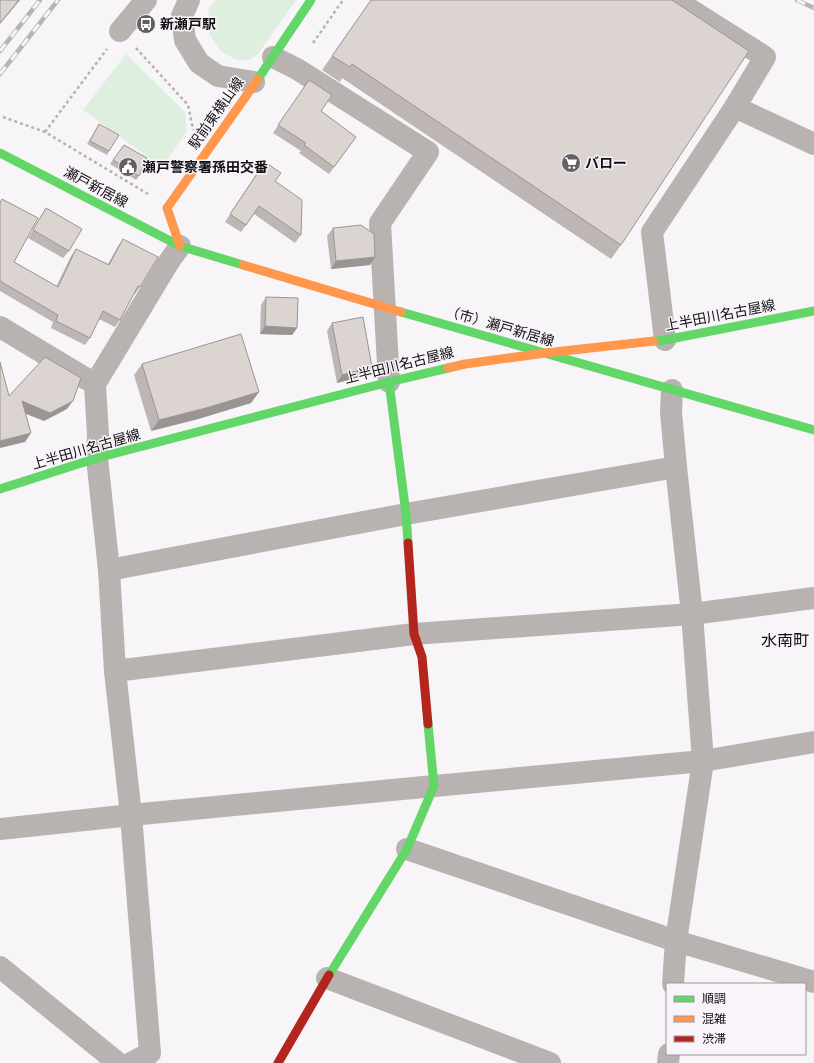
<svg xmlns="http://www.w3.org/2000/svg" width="814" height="1063" font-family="Signika,'Noto Sans JP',sans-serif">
	<rect width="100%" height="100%" fill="#f7f5f8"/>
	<!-- green -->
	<g fill="#deeedf">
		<path d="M216,0H296L258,54L250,60H236L221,51L210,36L207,20L209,8Z"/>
		<path d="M126,54L185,112L187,131L162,167L83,110Z"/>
	</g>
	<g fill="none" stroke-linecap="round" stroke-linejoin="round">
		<!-- path -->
		<g stroke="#b6b2b2" stroke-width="2.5" stroke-dasharray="3 3" stroke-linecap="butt">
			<path d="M313,43L343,0"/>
			<path d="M136,48L188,105L193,129V130"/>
			<path d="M3,117L45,132L148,194"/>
			<path d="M45,132L107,49"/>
		</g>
		<!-- street -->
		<g stroke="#b8b3b1" stroke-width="22">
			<path d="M189,0L182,16L185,40L199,63L218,76L254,82"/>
			<path d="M120,31L146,0"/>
			<path d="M273,57L297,69L428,152L380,223L389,382"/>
			<path d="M735,107L814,144"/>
			<path d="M0,327L95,384"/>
			<path d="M665,340L652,232L735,107L765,57L675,0"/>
			<path d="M672,390L671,412L676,467L692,614L703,761L676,941L673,984"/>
			<path d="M109,570L406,514L676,467"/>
			<path d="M115,671L414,634L692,614L814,598"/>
			<path d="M0,829L131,815L434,786L703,761L814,742"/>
			<path d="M407,849L676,941L814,982"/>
			<path d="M0,967L118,1063"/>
			<path d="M327,978L550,1063"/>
			<path d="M131,1063L150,1053L131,815L115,671L109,570L97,458L98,435L95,384L168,263L180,246"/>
			<path d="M668,1063L669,1054"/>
		</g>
		<!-- fast -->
		<g stroke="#63d668" stroke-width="9">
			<path d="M258,79L311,0"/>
			<path d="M0,153L180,246L243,265"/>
			<path d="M401,312L814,430"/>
			<path d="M654,341L665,340L814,311"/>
			<path d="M389,382L406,514L408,543"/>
			<path d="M0,489L97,458L389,382L448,368"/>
			<path d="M329,975L407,849L434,786L428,724"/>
		</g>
		<!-- slow -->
		<g stroke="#ff974d" stroke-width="9">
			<path d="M180,246L167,208L258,79"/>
			<path d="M243,265L401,312"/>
			<path d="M448,368L465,364L545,353L654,341"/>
		</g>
		<!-- jam -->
		<g stroke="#b3261e" stroke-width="9">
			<path d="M408,543L414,634L422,657L428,724"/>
			<path d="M278,1063L329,975"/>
		</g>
		<defs>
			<g id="rail">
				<path d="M797,0L814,8"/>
				<path d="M0,51L40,0"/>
				<path d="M0,74L58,0"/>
			</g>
		</defs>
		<!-- rail casing -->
		<use href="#rail" stroke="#b7b4b6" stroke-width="4.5"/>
		<!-- rail -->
		<use href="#rail" stroke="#f8f4f9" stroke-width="3" stroke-dasharray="9" stroke-linecap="butt"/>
	</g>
	<!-- wall -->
	<g fill="#bdb6b4">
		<path d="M371,0L621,245L611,259L342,78L340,82L322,70Z"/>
		<path d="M309,80L321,111L356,137L329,174L299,153L301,151L273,133Z"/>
		<path d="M99,124L109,151L107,155L87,144Z"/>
		<path d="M124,145L139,176L136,180L110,164Z"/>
		<path d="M259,170L275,181L301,235L295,243L254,214L241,232L225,222Z"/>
		<path d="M2,199L14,262L56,287L71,256L76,249L108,264L118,246L123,239L140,287L135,294H134L120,320L115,327L99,319L90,338L85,345L51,328L53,322L0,291V202Z"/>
		<path d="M46,208L69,251L63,258L28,238Z"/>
		<path d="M333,228L370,265L331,269L327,236Z"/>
		<path d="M266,297L297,328L292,335L260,334L261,305Z"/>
		<path d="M332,323L372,367L367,375L337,383L327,331Z"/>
		<path d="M142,364L251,403L198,419L151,431L134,375Z"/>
	</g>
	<!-- shaded-wall -->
	<g fill="#9a9492">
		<path d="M19,0H20L0,24V23Z"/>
		<path d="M375,257L370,265L331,269L336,261Z"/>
		<path d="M265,326L297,328L292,335L260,334Z"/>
		<path d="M372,367L367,375L337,383L342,375Z"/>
		<path d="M259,392L251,403L198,419L151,431L159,420Z"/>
		<path d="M22,401H73L67,409L44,421L16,410Z"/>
		<path d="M31,433L25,442L0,448V441Z"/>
	</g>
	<!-- building -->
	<g fill="#dcd4d1" stroke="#9a9492">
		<path d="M0,0H19L0,23Z"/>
		<path d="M371,0H672L749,51L621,245L352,64L350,67L332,56Z"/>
		<path d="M309,80L332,95L321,111L356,137L334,167L304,145L306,143L278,125Z"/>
		<path d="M99,124L119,135L109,151L90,141Z"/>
		<path d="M124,145L147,158L139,176L113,160Z"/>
		<path d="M265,162L281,173L275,181L302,200L301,235L259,206L246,225L230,214Z"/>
		<path d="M2,199L38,218L14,262L58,287L76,249L109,265L123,239L158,257L140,287L138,286L120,320L103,311L90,338L56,321L58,315L0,281V203Z"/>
		<path d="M46,208L82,229L69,251L33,230Z"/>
		<path d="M361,225L374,234L375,257L336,261L333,228Z"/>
		<path d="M266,297L298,298L297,328L265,326Z"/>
		<path d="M363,317L372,367L342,375L332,323Z"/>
		<path d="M241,334L259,392L206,408L159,420L142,364Z"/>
		<path d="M45,357L81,378L73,401L50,413L22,401L31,433L0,441V362L9,396Z"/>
	</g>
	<!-- icons -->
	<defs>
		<symbol id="bus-disc" viewBox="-11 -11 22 22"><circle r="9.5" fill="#626062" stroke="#f8f4f9"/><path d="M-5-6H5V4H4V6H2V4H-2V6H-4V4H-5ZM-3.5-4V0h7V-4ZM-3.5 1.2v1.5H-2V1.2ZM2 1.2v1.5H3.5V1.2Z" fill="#fff"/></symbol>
		<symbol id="supermarket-disc" viewBox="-11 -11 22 22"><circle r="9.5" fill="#626062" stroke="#f8f4f9"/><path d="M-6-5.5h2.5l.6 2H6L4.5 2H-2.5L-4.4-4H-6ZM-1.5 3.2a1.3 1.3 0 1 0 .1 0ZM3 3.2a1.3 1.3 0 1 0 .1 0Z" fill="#fff"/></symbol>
		<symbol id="civic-disc" viewBox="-11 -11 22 22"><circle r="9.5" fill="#626062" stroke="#f8f4f9"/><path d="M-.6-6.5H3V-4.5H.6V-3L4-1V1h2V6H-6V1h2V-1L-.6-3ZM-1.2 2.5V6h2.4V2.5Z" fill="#fff"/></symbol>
	</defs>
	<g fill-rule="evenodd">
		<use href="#bus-disc" x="135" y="13" width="22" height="22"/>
		<use href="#supermarket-disc" x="560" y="152" width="22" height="22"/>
		<use href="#civic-disc" x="117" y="156" width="22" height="22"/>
	</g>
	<g text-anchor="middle" stroke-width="3" stroke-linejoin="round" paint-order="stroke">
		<!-- poi labels -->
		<g font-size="14" font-weight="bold" fill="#110f11" stroke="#f8f4f9" text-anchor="start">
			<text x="160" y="29">新瀬戸駅</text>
			<text x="585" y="168">バロー</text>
			<text x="142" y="172">瀬戸警察署孫田交番</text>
		</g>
		<!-- street labels -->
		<g font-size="14" fill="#110f11" stroke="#f8f4f9">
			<text transform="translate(216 113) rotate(-55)" y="5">駅前東横山線</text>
			<text transform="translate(96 187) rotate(28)" y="5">瀬戸新居線</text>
			<text transform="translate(720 315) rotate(-11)" y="5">上半田川名古屋線</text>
			<text transform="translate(500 326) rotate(16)" y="5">（市）瀬戸新居線</text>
			<text transform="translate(399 365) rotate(-14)" y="5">上半田川名古屋線</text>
			<text transform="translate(86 449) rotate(-16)" y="5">上半田川名古屋線</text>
		</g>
		<!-- quarter labels -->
		<g font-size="16" fill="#110f11" stroke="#f8f4f9">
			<text x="785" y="646">水南町</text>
		</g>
	</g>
	<!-- legend -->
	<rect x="666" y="983" width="140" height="72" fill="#f8f4f9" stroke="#9c989c"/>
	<rect x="674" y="996" width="20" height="6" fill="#63d668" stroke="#9c989c"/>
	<text x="702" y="1003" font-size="12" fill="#110f11">順調</text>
	<rect x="674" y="1016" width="20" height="6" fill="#ff974d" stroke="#9c989c"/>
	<text x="702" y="1023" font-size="12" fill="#110f11">混雑</text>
	<rect x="674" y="1036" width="20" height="6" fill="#b3261e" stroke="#9c989c"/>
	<text x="702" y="1043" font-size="12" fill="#110f11">渋滞</text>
</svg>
